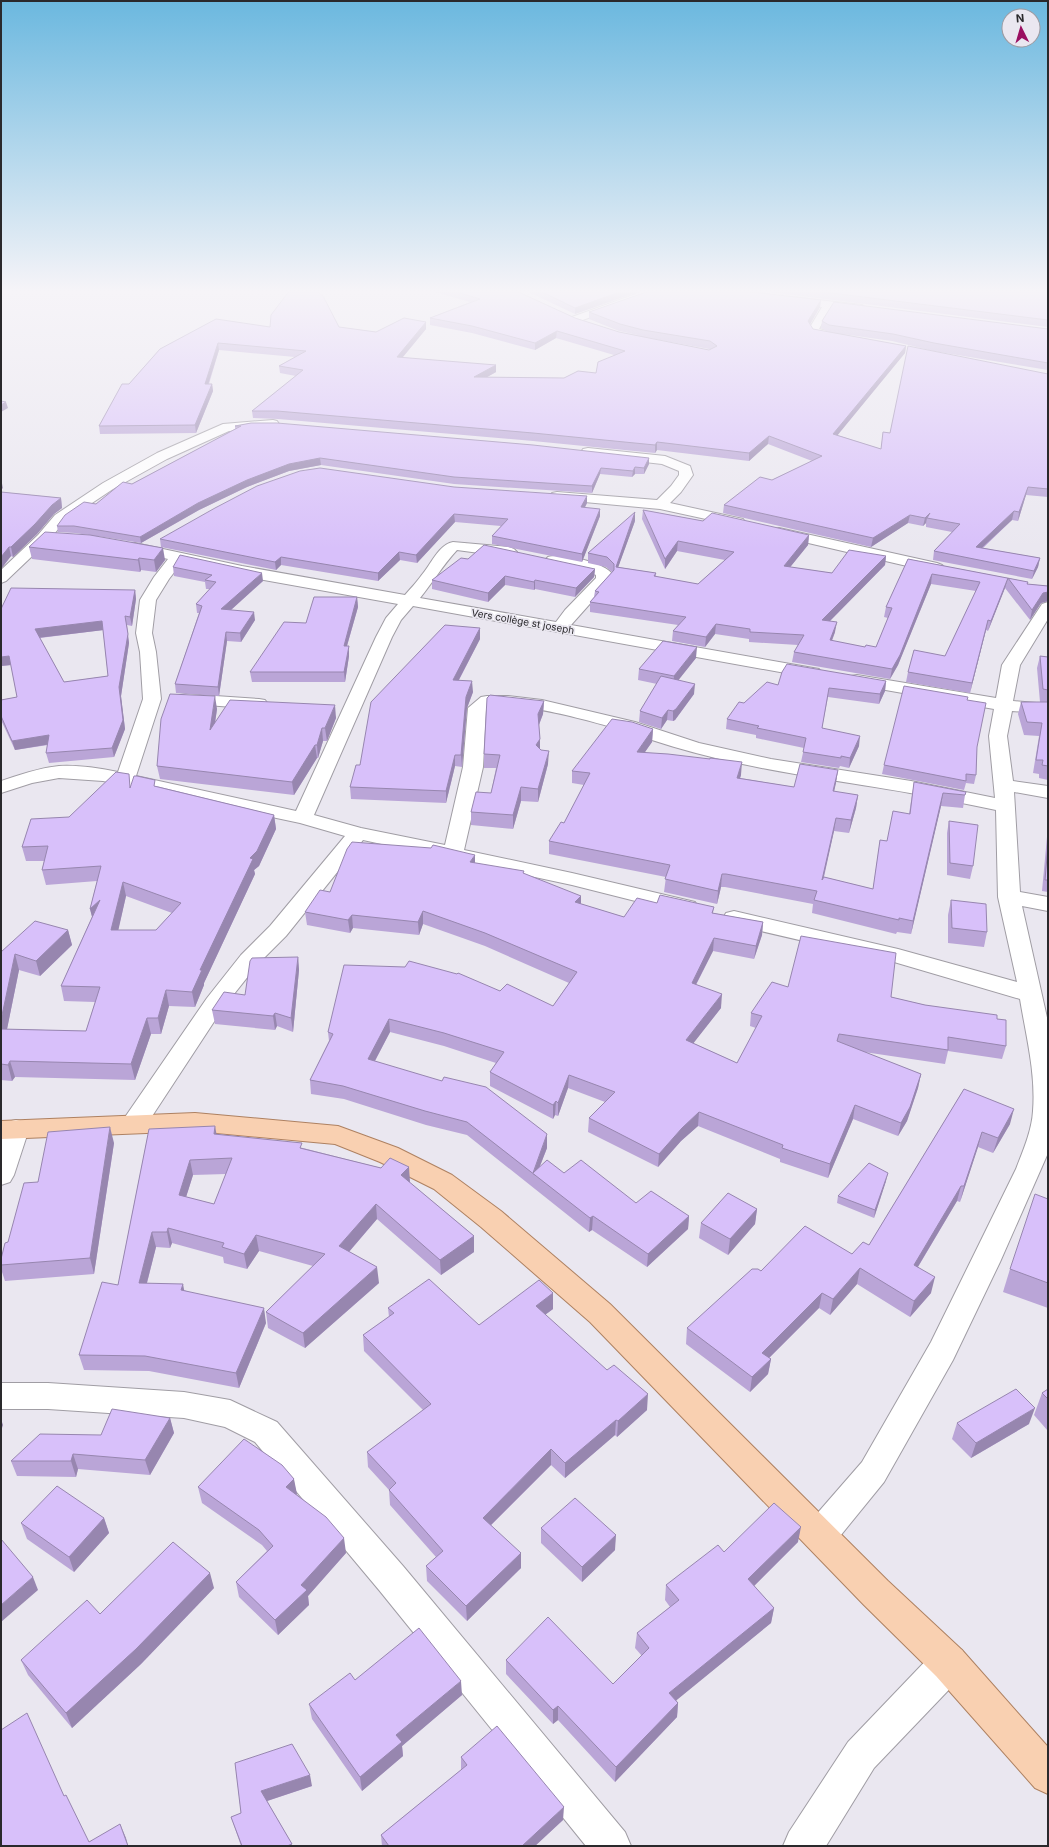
<svg xmlns="http://www.w3.org/2000/svg" width="1049" height="1847" font-family="Inter,sans-serif">
	<rect width="100%" height="100%" fill="#eae7f0"/>
	<g fill="none" stroke-linecap="round" stroke-linejoin="round">
		<defs>
			<g id="minor">
				<path d="M647,290H661L660,292L580,321H572L571,319L572,317Z"/>
				<path d="M791,297L862,305L867,308L862,311L832,308L826,316L819,329L847,336L848,338L847,340L843,341L813,335L809,329L822,307L787,302L786,300L787,298Z"/>
				<path d="M273,420L277,421L279,424L277,427L229,431L167,459L113,489L65,521L48,541L6,581L1,583V570L38,535L55,515L103,483L157,453L223,424Z"/>
				<path d="M588,448L665,456L690,466L693,475L681,492L670,503L743,519L745,522L743,525L738,526L660,509L552,499L550,496L552,493L557,492L657,500L671,486L679,475V471L662,464L583,455L581,452L583,449Z"/>
				<path d="M779,528L937,563L942,565L945,568L942,571L937,573L774,535L772,532L774,529Z"/>
				<path d="M453,542L509,547L514,549L517,552L514,555L509,557L457,550C443,565 433,582 420,598L556,622L565,610L596,578V575L584,570L548,563L545,560L548,557C561,553 604,562 612,574V579L571,625L813,668L819,669L822,673L819,677L813,678L413,606L401,620L392,637L314,815L361,828L445,845L463,767L468,708L481,697L487,696H508L542,700L635,722L699,743L771,759L911,781L995,798L989,736L994,709L857,685L851,684L848,680L851,676L857,675L996,698L1002,665L1042,604L1048,602V619L1020,665L1013,701L1048,704V714L1012,711L1007,736L1013,781L1048,786V798L1014,792L1020,892L1048,897V911L1022,906L1048,1022V1153L1000,1262L953,1360L884,1482L832,1546L820,1551L808,1546L803,1535L808,1524L862,1462L931,1342L1016,1169C1023,1151 1032,1130 1033,1111C1036,1073 1026,1036 1020,999L894,962L726,923L723,918L726,913L734,911L898,949L1017,982L998,897L996,810C967,804 938,798 910,793C823,778 736,768 652,740C624,730 508,694 486,710L483,767L464,850L572,873L695,902L698,907L695,912L687,914L572,885L363,840L286,936L257,965L223,1008L143,1130L134,1132L125,1130L121,1123L207,998L241,955L270,926L345,836L300,823L103,781L59,778L32,783L1,793V781C19,775 39,768 59,766C77,765 99,768 118,772L143,699L140,652L136,633L140,600L154,577L168,559L130,550L128,547L130,544L135,543L242,566L405,595C410,589 416,583 421,576C431,565 438,545 453,542ZM182,562L242,576L398,604L386,618L376,637L296,811L136,776L161,699L156,652L152,633L156,600L169,579Z"/>
				<path d="M186,694L259,699L265,700L268,704L265,708L259,709L180,703L177,699L180,695Z"/>
				<path d="M16,1120L25,1122L29,1129L14,1175L10,1182L1,1185V1135L7,1122Z"/>
				<path d="M1,1383H48L184,1392L230,1400L277,1422L403,1566L625,1832L631,1846H586L379,1590L255,1442L225,1427L184,1418L48,1409H1Z"/>
				<path d="M949,1645L962,1650L967,1663L962,1676L874,1768L826,1846H783L789,1832L848,1742L936,1650Z"/>
			</g>
			<path id="major" d="M195,1113L338,1126L398,1148L452,1175L501,1211L610,1304L888,1581L962,1650L1048,1747V1794L1035,1788L936,1676L864,1605L590,1322L481,1227L434,1189L380,1162L335,1144L195,1131L1,1139V1121Z"/>
		</defs>
		<!-- minor casing -->
		<use href="#minor" stroke="#a09da4" stroke-width="2"/>
		<!-- major casing -->
		<use href="#major" stroke="#ae8161" stroke-width="2"/>
		<!-- minor -->
		<use href="#minor" fill="#fff" fill-rule="evenodd"/>
		<!-- major -->
		<use href="#major" fill="#f9d0b1" fill-rule="evenodd"/>
	</g>
	<!-- wall -->
	<g fill="#baa5d7" fill-rule="evenodd">
		<path d="M428,290H514L575,318L619,332L642,336L619,331L589,319V312L821,300L820,307L810,324L813,329L906,346L905,353L837,435L881,449L883,432L890,433L1048,374V497L1026,495L1018,521L1012,520L983,548L1040,558L1038,567L1032,579L933,560L934,551L952,532L926,527V523L923,526L908,523L871,547L723,513L724,505L772,480L812,461L768,444L749,461L657,450L655,453L533,441L278,419L253,418L252,411L296,376L280,373L279,366L295,357L219,350L209,384H212L213,391L196,433L100,434L99,426L129,384L160,349L270,327H339L376,332L426,322V329L403,357L496,372L487,377L564,378L596,373L614,355L556,338L535,350L472,333L430,325V318L470,302ZM643,337L709,349L711,350H709Z"/>
		<path d="M524,290H643L575,314Z"/>
		<path d="M755,290H1048V327Z"/>
		<path d="M822,321L1048,329V370L933,351L892,341L828,332L821,328Z"/>
		<path d="M251,423L649,464L644,474H635L632,477L600,474L592,493L454,484L321,465L289,471L247,487L199,510L141,543L97,536L165,560L156,572L141,570L140,572L32,559L29,547L89,535L75,533L58,532L57,526L132,484L235,429V426Z"/>
		<path d="M454,487L587,503L585,507L600,516L582,562L492,544V536L501,526L455,522L417,563L400,560L378,581L281,565L276,570L161,547L160,539Z"/>
		<path d="M1,492L61,498L62,508L54,514L37,534L13,557L11,556L1,569Z"/>
		<path d="M643,510L703,521L809,535L808,545L790,567L832,573L886,556L885,565L830,621L835,632L832,641L865,647H876L888,618L884,617L886,607L908,559L1028,582V584L1048,586V601L1041,603L1030,620L1005,588L988,631L986,630L970,693L906,682L908,672L945,656L976,591L931,584L898,665L890,679L792,662L794,652L798,645L749,642V639L715,634L705,647L672,641L673,631L678,625L590,612V602L594,597L595,591L612,572L606,567L588,563V553L635,521L618,567L656,573V577L698,584L725,560L677,551L665,569L642,519Z"/>
		<path d="M468,559L595,569L594,577L575,597L535,589L534,590L505,585L488,602L432,589V580Z"/>
		<path d="M173,567L263,581L231,610L255,620L241,642L227,641L219,696L176,693L175,684L199,613H197L196,604L210,589H206L205,582L174,576Z"/>
		<path d="M135,590L136,599L132,626L127,625L129,643L121,696L125,729L114,757L49,763L46,753L48,745L15,750L1,720V700L17,697L11,665L1,666V609ZM103,630L108,676L64,682L40,638Z"/>
		<path d="M357,597L358,607L347,646L349,656L345,682H252L250,672L306,623Z"/>
		<path d="M480,628V639L459,680L473,692L467,708L462,767L455,766L446,803L351,799L350,787L360,765Z"/>
		<path d="M1040,656L1048,657V780L1039,778V774L1033,773L1039,736L1024,735L1018,714L1021,702H1044H1040L1037,668Z"/>
		<path d="M696,658L678,680L694,694L675,720L673,721L667,720L661,729L639,722L640,711L657,684L638,680L639,669Z"/>
		<path d="M886,681L885,691L879,704L828,697L822,728L859,746L849,768L840,766L839,768L801,762L804,748L756,738V735L726,729L727,719L744,703L778,685Z"/>
		<path d="M967,700L977,747L976,775L974,784L966,783L964,790L882,774L884,765Z"/>
		<path d="M544,701L543,714L539,725L540,749L548,764L538,802L521,801L513,829L471,825V812L491,793L496,768H484V754Z"/>
		<path d="M217,709L215,723L336,718L327,741H323L318,758H317L294,795L160,779L157,766Z"/>
		<path d="M653,729L652,742L644,753L741,775L740,778L794,787L838,770L834,792L858,795L856,808L849,833L834,831L824,877L873,889L880,840L887,841L909,814L912,795L914,782L965,795L963,808L941,806L911,934L897,932L896,934L812,913L813,904L725,887H721L717,904L664,892L666,877L549,854V841L564,823L584,785L572,783V771Z"/>
		<path d="M131,786H156L274,815L276,829L259,866L254,870L255,874L204,983V985L195,1007L169,1006L161,1034H151L135,1080L15,1077L12,1081L1,1080V952L68,930L72,945L40,976L19,970L7,1029L86,1031L95,1002L64,1001L61,986L92,917L90,909L97,881L46,885L42,870L44,861H26L22,847L69,817ZM126,896L172,913L156,930H118Z"/>
		<path d="M949,821L973,866L970,879L947,875V833Z"/>
		<path d="M1048,826V892L1042,891Z"/>
		<path d="M475,863L524,874L581,904L624,917L657,903L714,907L713,913L763,922L762,935L754,959L713,951L696,985L721,1008L693,1043L737,1063L756,1028L750,1026L751,1013L788,987L891,997L925,1005L997,1019L1006,1046L1002,1059L948,1051L945,1064L864,1052L921,1074L918,1088L907,1121L898,1136L853,1119L828,1178L780,1162V1159L698,1126L681,1141L658,1167L588,1132L589,1118L605,1102L568,1088L558,1116L555,1115L553,1119L490,1086V1072L496,1063L444,1046L390,1032L375,1061L547,1148L540,1166L564,1173L636,1203L689,1216L688,1229L647,1267L592,1230L589,1232L467,1135L426,1125L344,1099L311,1094L310,1080L329,1041L328,1032L500,991L553,1006L569,983L485,946L423,924L419,935L353,928L350,933L307,925L305,912L330,892Z"/>
		<path d="M951,900L987,932L984,947L948,943V915Z"/>
		<path d="M298,957L299,970L293,1032L277,1026L275,1030L215,1024L212,1010L245,995Z"/>
		<path d="M964,1089L1010,1124L993,1153L978,1147L960,1202L957,1201L918,1267L931,1293L910,1317L857,1284L830,1315L819,1308L769,1358L771,1359L768,1374L750,1392L686,1344L687,1328L761,1271L852,1254L869,1245Z"/>
		<path d="M149,1129L217,1134L303,1148L381,1168L409,1167V1182L474,1236V1252L441,1275L377,1219L349,1252L379,1283L305,1348L268,1328L266,1312L313,1266L259,1251L247,1269L224,1263L223,1257L172,1243L170,1248L156,1247L147,1283L184,1290L266,1323L239,1388L149,1371L84,1370L79,1355L118,1285ZM226,1174L214,1204L186,1197L193,1175Z"/>
		<path d="M114,1143L94,1274L5,1281L1,1269V1259L8,1242L38,1182Z"/>
		<path d="M886,1181L874,1218L837,1203L838,1196Z"/>
		<path d="M1048,1199V1308L1003,1292L1010,1269Z"/>
		<path d="M757,1209L755,1224L728,1255L699,1238L701,1223Z"/>
		<path d="M553,1293V1309L545,1315L647,1410L617,1437L615,1435L565,1478L551,1465L491,1525L521,1568L467,1621L427,1581L426,1566L436,1557L390,1505L389,1490L368,1467L367,1452L423,1410L364,1351L363,1335L389,1317L388,1308L479,1325Z"/>
		<path d="M1048,1389V1431L1034,1415L1042,1393Z"/>
		<path d="M170,1418L174,1433L150,1475L78,1469L76,1477L17,1476L11,1461L101,1435Z"/>
		<path d="M957,1423L1029,1424L971,1458L952,1439Z"/>
		<path d="M198,1487L297,1494L296,1495L346,1553L308,1596L309,1605L278,1635L239,1597L236,1582L267,1551L262,1545L202,1503Z"/>
		<path d="M104,1518L109,1533L74,1572L27,1539L21,1523Z"/>
		<path d="M541,1528L615,1550L582,1582L541,1543Z"/>
		<path d="M798,1542L754,1586L774,1608L771,1623L676,1700L678,1703L677,1717L615,1782L558,1720L553,1724L506,1674V1660L613,1684L642,1656L635,1648L637,1633L670,1607L665,1600L666,1585L724,1552Z"/>
		<path d="M214,1588L141,1664L72,1728L28,1675L21,1660L100,1614Z"/>
		<path d="M355,1680L462,1695L402,1746L403,1756L362,1791L312,1719L309,1704Z"/>
		<path d="M461,1757L563,1820L535,1846H382L381,1835L461,1770Z"/>
		<path d="M235,1763L312,1786L267,1801L292,1844V1846H241L231,1817L241,1813Z"/>
	</g>
	<!-- shaded-wall -->
	<g fill="#9786af">
		<path d="M625,290H643L575,314V308Z"/>
		<path d="M821,300L820,307L808,328V321Z"/>
		<path d="M426,322V329L397,364V357Z"/>
		<path d="M557,331L556,338L535,350V343Z"/>
		<path d="M218,343L219,350L206,391L205,384Z"/>
		<path d="M906,346L905,353L832,442L833,434Z"/>
		<path d="M496,365V372L475,384L474,377Z"/>
		<path d="M212,384L213,391L196,433L195,425Z"/>
		<path d="M6,402L8,408L1,412V405Z"/>
		<path d="M769,436L768,444L749,461V453Z"/>
		<path d="M657,442V450L655,453V445Z"/>
		<path d="M320,458L321,465L289,471L247,487L199,510L141,543L140,537L198,503L247,480L289,464Z"/>
		<path d="M649,458V464L644,474V468Z"/>
		<path d="M635,467V474L632,477L633,471Z"/>
		<path d="M601,468L600,474L592,493V486Z"/>
		<path d="M1,479L3,488L1,490Z"/>
		<path d="M1028,487L1026,495L1018,521L1019,512Z"/>
		<path d="M587,496V503L581,515V507Z"/>
		<path d="M61,498L62,508L54,514L37,534L13,557L11,547L52,505Z"/>
		<path d="M600,509V516L582,562V554Z"/>
		<path d="M1014,511L1012,520L974,555L976,547Z"/>
		<path d="M635,512V521L615,576L616,567Z"/>
		<path d="M930,513L927,518L926,523L923,526L925,518Z"/>
		<path d="M454,514L455,522L417,563L416,555Z"/>
		<path d="M910,515L908,523L871,547L873,538Z"/>
		<path d="M809,535L808,545L783,576L784,566Z"/>
		<path d="M678,541L677,551L665,569V559Z"/>
		<path d="M9,547L11,556L1,569V557Z"/>
		<path d="M163,548L165,560L156,572L154,560Z"/>
		<path d="M399,552L400,560L378,581V573Z"/>
		<path d="M886,556L885,565L821,630L822,620Z"/>
		<path d="M281,557V565L276,570L275,562Z"/>
		<path d="M139,558L141,570L140,572L138,560Z"/>
		<path d="M1040,558L1038,567L1032,579L1034,571Z"/>
		<path d="M595,569L594,577L575,597L576,588Z"/>
		<path d="M262,573L263,581L222,618L221,609Z"/>
		<path d="M932,574L931,584L898,665L890,679L892,669Z"/>
		<path d="M505,576V585L488,602V593Z"/>
		<path d="M1008,578L1005,588L988,631L991,621Z"/>
		<path d="M535,580V589L534,590V582Z"/>
		<path d="M135,590L136,599L132,626L130,617Z"/>
		<path d="M1048,592V601L1041,603L1030,620L1032,610L1043,593Z"/>
		<path d="M357,597L358,607L344,656V646Z"/>
		<path d="M254,612L255,620L241,642L240,633Z"/>
		<path d="M125,616L129,643L121,696L125,729L114,757L112,748L119,687Z"/>
		<path d="M988,620L986,630L970,693L972,683Z"/>
		<path d="M102,621L104,630L37,638L35,629Z"/>
		<path d="M837,622L835,632L828,650L830,640Z"/>
		<path d="M716,624L715,634L705,647L706,637Z"/>
		<path d="M480,628V639L453,691V680Z"/>
		<path d="M226,632L227,641L219,696L218,687Z"/>
		<path d="M349,646V656L345,682L344,672Z"/>
		<path d="M697,647L696,658L673,687L674,676Z"/>
		<path d="M9,656L11,665L1,666V657Z"/>
		<path d="M472,681L473,692L467,708L462,767L461,755L466,697Z"/>
		<path d="M886,681L885,691L879,704L880,694Z"/>
		<path d="M695,684L694,694L675,720L673,721V711Z"/>
		<path d="M215,696L217,709L212,743L210,730Z"/>
		<path d="M544,701L543,714L538,727V714Z"/>
		<path d="M335,705L336,718L327,741L325,728Z"/>
		<path d="M668,710L667,720L661,729L662,718Z"/>
		<path d="M322,728L323,741L318,758L317,745Z"/>
		<path d="M653,729L652,742L636,765L637,752Z"/>
		<path d="M49,735L51,744L15,750L12,741Z"/>
		<path d="M860,736L859,746L849,768L850,758Z"/>
		<path d="M540,739V753L536,745Z"/>
		<path d="M315,745L317,758L294,795L292,782Z"/>
		<path d="M549,751L548,764L538,802V789Z"/>
		<path d="M455,755V766L446,803V791Z"/>
		<path d="M742,762L741,775L736,791L737,778Z"/>
		<path d="M838,770L836,783L831,804L833,791Z"/>
		<path d="M521,787V801L513,829V815Z"/>
		<path d="M943,793L941,806L911,934L913,921Z"/>
		<path d="M858,795L856,808L849,833L851,820Z"/>
		<path d="M274,815L276,829L259,866L254,870L255,874L204,983V985L195,1007L192,992L200,970L250,858Z"/>
		<path d="M836,818L834,831L820,893L822,880Z"/>
		<path d="M475,855V868L470,862Z"/>
		<path d="M722,874L721,887L717,904L718,891Z"/>
		<path d="M123,882L126,896L115,945L111,930Z"/>
		<path d="M581,896V909L575,902Z"/>
		<path d="M100,900L94,924L90,909Z"/>
		<path d="M423,911V924L419,935L418,922Z"/>
		<path d="M352,915L353,928L350,933L348,920Z"/>
		<path d="M763,922L762,935L754,959L756,946Z"/>
		<path d="M68,930L72,945L40,976L36,961Z"/>
		<path d="M714,938L713,951L690,996L692,983Z"/>
		<path d="M15,954L19,970L4,1044L1,1036V1020Z"/>
		<path d="M298,957L299,970L293,1032L291,1018Z"/>
		<path d="M166,990L169,1006L161,1034L158,1018Z"/>
		<path d="M722,994L721,1008L685,1054L686,1040Z"/>
		<path d="M275,1013L277,1026L275,1030L273,1016Z"/>
		<path d="M147,1018L151,1034L135,1080L131,1064Z"/>
		<path d="M389,1019L390,1032L369,1072L368,1059Z"/>
		<path d="M10,1061L15,1077L12,1081L8,1065Z"/>
		<path d="M921,1074L918,1088L907,1121L898,1136L901,1123Z"/>
		<path d="M569,1075L568,1088L558,1116V1103Z"/>
		<path d="M556,1101L555,1115L553,1119V1105Z"/>
		<path d="M855,1105L853,1119L828,1178L830,1164Z"/>
		<path d="M1014,1109L1010,1124L993,1153L998,1138Z"/>
		<path d="M699,1112L698,1126L681,1141L658,1167L659,1154L682,1128Z"/>
		<path d="M215,1126L218,1142L214,1134Z"/>
		<path d="M110,1127L114,1143L94,1274L90,1258Z"/>
		<path d="M982,1132L978,1147L960,1202L964,1186Z"/>
		<path d="M547,1134V1148L536,1176L533,1174Z"/>
		<path d="M190,1160L193,1175L182,1210L179,1195Z"/>
		<path d="M409,1167L410,1182L402,1190L401,1175Z"/>
		<path d="M888,1173L886,1181L874,1218L875,1210Z"/>
		<path d="M961,1186L957,1201L910,1280L914,1265Z"/>
		<path d="M376,1204L377,1219L341,1261L339,1246Z"/>
		<path d="M757,1209L755,1224L728,1255L730,1239Z"/>
		<path d="M593,1216L592,1230L589,1232L590,1218Z"/>
		<path d="M689,1216L688,1229L647,1267L648,1254Z"/>
		<path d="M168,1228L172,1243L170,1248L167,1232Z"/>
		<path d="M152,1232L156,1247L143,1298L139,1283Z"/>
		<path d="M256,1235L259,1251L247,1269L244,1254Z"/>
		<path d="M474,1236V1252L441,1275L440,1260Z"/>
		<path d="M377,1267L379,1283L305,1348L303,1333Z"/>
		<path d="M860,1268L857,1284L830,1315L833,1299Z"/>
		<path d="M935,1277L931,1293L910,1317L914,1301Z"/>
		<path d="M183,1284L186,1300L181,1290Z"/>
		<path d="M553,1293V1309L535,1322L536,1306Z"/>
		<path d="M822,1293L819,1308L759,1368L762,1353Z"/>
		<path d="M264,1308L266,1323L239,1388L236,1373Z"/>
		<path d="M771,1359L768,1374L750,1392L752,1377Z"/>
		<path d="M648,1394L647,1410L617,1437L618,1421Z"/>
		<path d="M1035,1408L1029,1424L971,1458L976,1443Z"/>
		<path d="M170,1418L174,1433L150,1475L145,1460Z"/>
		<path d="M1,1419L3,1425L1,1431Z"/>
		<path d="M616,1420L615,1435L565,1478V1463Z"/>
		<path d="M551,1449V1465L483,1533V1518Z"/>
		<path d="M73,1454L78,1469L76,1477L71,1461Z"/>
		<path d="M294,1479L297,1494L289,1503L286,1487Z"/>
		<path d="M104,1518L109,1533L74,1572L69,1557Z"/>
		<path d="M801,1527L798,1542L746,1594L748,1579Z"/>
		<path d="M616,1535L615,1550L582,1582V1567Z"/>
		<path d="M344,1538L346,1553L308,1596L309,1605L278,1635L275,1620L301,1585Z"/>
		<path d="M521,1553V1568L467,1621L466,1606Z"/>
		<path d="M210,1573L214,1588L141,1664L72,1728L66,1713Z"/>
		<path d="M33,1577L38,1590L1,1622V1605Z"/>
		<path d="M774,1608L771,1623L667,1708L669,1693Z"/>
		<path d="M461,1681L462,1695L402,1746L403,1756L362,1791L360,1777L396,1735Z"/>
		<path d="M678,1703L677,1717L615,1782L616,1767Z"/>
		<path d="M558,1706V1720L553,1724V1710Z"/>
		<path d="M310,1775L312,1786L264,1802L261,1791Z"/>
		<path d="M564,1807L563,1820L535,1846H522Z"/>
		<path d="M120,1824L126,1838L128,1846Z"/>
	</g>
	<!-- building -->
	<g fill="#d8c0fa" stroke="#9786af" fill-rule="evenodd">
		<path d="M290,290H315L323,296L339,327L376,332L404,318L426,322L397,357L496,365L474,377L564,378L578,371L596,373L598,362L625,351L557,331L535,343L472,326L430,318L480,299L450,290H514L575,318L619,332L709,350L717,346L710,341L643,330L620,324L589,312L652,290H735L821,300L808,321L813,329L906,346L833,434L881,449L883,432L890,433L908,346L1048,374V489L1028,487L1019,512L1014,511L976,547L1040,558L1034,571L934,551L960,524L927,518L930,513L925,518L910,515L873,538L724,505L760,477L772,480L822,456L769,436L749,453L657,442L655,445L533,433L277,411H252L303,370L279,366L306,351L218,343L205,384H212L195,425L99,426L122,384H129L160,349L216,319L270,327L271,315Z"/>
		<path d="M538,290H625L575,308Z"/>
		<path d="M807,290H1048V320Z"/>
		<path d="M834,302L1048,329V363L934,343L893,334L829,325L822,321Z"/>
		<path d="M1,401L6,402L1,405Z"/>
		<path d="M251,423H277L533,445L649,458L644,468L635,467L633,471L601,468L592,486L454,477L320,458L289,464L247,480L198,503L140,537L74,526H57L65,515L84,502L96,504L123,482L132,484L241,426H235Z"/>
		<path d="M320,468L454,487L587,496L581,507L600,509L582,554L492,536L508,519L454,514L416,555L399,552L378,573L281,557L275,562L160,539L215,508L257,486L300,471Z"/>
		<path d="M1,492L61,498L52,505L35,524L11,547H9L1,557Z"/>
		<path d="M643,510L703,521L712,513L809,535L784,566L832,573L849,550L886,556L822,620L837,622L830,640L865,647L866,645L876,647L892,608L886,607L908,559L1028,582L1027,584L1048,586V592L1043,593L1032,610L1008,578L991,621L988,620L972,683L908,672L914,650L945,656L980,582L932,574L900,655L892,669L794,652L804,635L750,632V629L716,624L706,637L673,631L686,617L590,602L599,592L595,591L614,570V564L607,557L588,553L635,512L616,567L656,573L654,576L698,584L734,552L678,541L665,559Z"/>
		<path d="M45,532L90,535L163,548L154,560L139,558L138,560L29,547Z"/>
		<path d="M484,545L595,569L576,588L535,580L534,582L505,576L488,593L432,580L461,558L468,559Z"/>
		<path d="M180,555L262,573L221,609L254,612L240,633L226,632L218,687L175,684L202,606L196,604L216,582L205,580L212,575L173,567Z"/>
		<path d="M11,588L135,590L130,617L125,616L128,634L119,687L123,720L112,748L46,753L49,735L12,741L1,716V700L17,697L9,656L1,657V609ZM102,621L108,676L64,682L35,629Z"/>
		<path d="M314,597H357L344,646H349L344,672H250L284,622L306,623Z"/>
		<path d="M445,625L480,628L453,680L472,681L466,697L461,755H455L446,791L350,787L356,765H360L371,702Z"/>
		<path d="M663,641L697,647L674,676L639,669Z"/>
		<path d="M1040,656L1048,657V690L1043,689Z"/>
		<path d="M787,664L886,681L880,694L829,688L822,728L860,736L850,758L841,756V758L803,752L806,738L757,728L759,726L727,719L739,702L744,703L767,682L778,685L782,672Z"/>
		<path d="M661,676L695,684L676,709L673,711L668,710L662,718L640,711Z"/>
		<path d="M904,686L968,697L967,700L986,703L977,747L976,775L966,774V781L884,765Z"/>
		<path d="M170,694L215,696L210,730L230,700L335,705L325,728H322L317,745H315L292,782L157,766L161,719Z"/>
		<path d="M490,695L544,701L538,714L540,739L536,745L541,750L549,751L538,789L521,787L513,815L471,812L476,792L491,793L500,755L484,754L487,698Z"/>
		<path d="M1021,702H1048V766L1042,765L1043,760H1036L1042,723L1027,722Z"/>
		<path d="M612,719L632,722L653,729L637,752L668,754L710,759V758L742,762L737,778L794,787L800,764L838,770L833,791L858,795L851,820L836,818L822,880L824,877L873,889L880,840L887,841L893,811L910,814L914,782L966,792L965,795L943,793L913,921L899,918V920L814,900L817,891L726,874H722L718,891L665,879L670,865L549,841L561,822L564,823L590,773L572,771Z"/>
		<path d="M116,772L129,774L130,788L134,776H137L155,780L154,786L274,815L257,851L250,858L253,859L200,970H202L192,992L166,990L158,1018H147L131,1064L10,1061L8,1065L1,1064V1029L86,1031L100,987L61,986L100,900L90,909L101,866L42,870L48,846L22,847L31,819L69,817ZM123,882L181,903L156,930H111Z"/>
		<path d="M949,821L978,825L973,866L950,863Z"/>
		<path d="M352,842L431,848L433,845L475,855L470,862L524,871L523,873L581,896L575,902L624,917L637,898L657,903L660,895L714,907L712,913L763,922L756,946L714,938L692,983L722,994L686,1040L737,1063L762,1016L751,1013L772,982L788,987L801,936L896,953L891,997L925,1005L997,1015V1019L1006,1020V1046L948,1037V1050L839,1034L837,1041L921,1074L910,1107L901,1123L855,1105L830,1164L782,1148L783,1145L699,1112L682,1128L659,1154L589,1118L615,1092L569,1075L558,1103L556,1101L553,1105L490,1072L504,1052L444,1033L389,1019L368,1059L442,1081L444,1077L486,1087L547,1134L533,1173L547,1160L564,1173L581,1160L636,1203L651,1191L689,1216L648,1254L593,1216L590,1218L467,1122L425,1111L343,1086L310,1080L333,1034L328,1032L344,965L405,967L409,961L457,974L458,973L500,991L507,984L553,1006L577,972L485,933L423,911L418,922L352,915L348,920L305,912L320,890L330,892L347,849Z"/>
		<path d="M1048,845V880H1045Z"/>
		<path d="M951,900L986,904L987,932L952,928Z"/>
		<path d="M35,921L68,930L36,961L15,954L1,1020V952Z"/>
		<path d="M298,957L291,1018L275,1013L273,1016L212,1010L224,992L245,995L250,961L252,958Z"/>
		<path d="M964,1089L1014,1109L998,1138L982,1132L964,1186H961L914,1265L935,1277L914,1301L860,1268L833,1299L822,1293L762,1353L771,1359L752,1377L687,1328L752,1269H758L761,1271L805,1226L852,1254L863,1242L869,1245Z"/>
		<path d="M215,1126L214,1134L302,1143L300,1148L381,1168L390,1158L409,1167L401,1175L474,1236L440,1260L376,1204L339,1246L377,1267L303,1333L266,1312L325,1254L256,1235L244,1254L222,1247L224,1243L168,1228L167,1232H152L139,1283L183,1284L181,1290L264,1308L236,1373L145,1356L79,1355L102,1282L118,1285L149,1129ZM232,1158L214,1204L179,1195L190,1160Z"/>
		<path d="M110,1127L90,1258L1,1265V1259L5,1243L8,1242L24,1183L38,1182L48,1132Z"/>
		<path d="M869,1163L888,1173L875,1210L838,1196Z"/>
		<path d="M728,1193L757,1209L730,1239L701,1223Z"/>
		<path d="M1035,1194L1048,1199V1283L1010,1269Z"/>
		<path d="M429,1279L479,1325L539,1280L553,1293L536,1306L607,1370L614,1365L648,1394L618,1421L616,1420L565,1463L551,1449L483,1518L521,1553L466,1606L426,1566L443,1551L389,1490L396,1483L367,1452L431,1404L363,1335L394,1313L388,1308Z"/>
		<path d="M1016,1389L1035,1408L976,1443L957,1423Z"/>
		<path d="M1048,1389V1399L1042,1393Z"/>
		<path d="M112,1409L170,1418L145,1460L73,1454L71,1461H11L40,1434L101,1435Z"/>
		<path d="M244,1439L282,1465L294,1479L286,1487L326,1517L344,1538L301,1585L307,1590L275,1620L236,1582L273,1546L259,1530L198,1487Z"/>
		<path d="M57,1486L104,1518L69,1557L21,1523Z"/>
		<path d="M575,1498L616,1535L582,1567L541,1528Z"/>
		<path d="M774,1503L801,1527L748,1579L774,1608L669,1693L678,1703L616,1767L558,1706L553,1710L506,1660L548,1617L613,1684L649,1648L637,1633L679,1600L666,1585L718,1545L724,1552Z"/>
		<path d="M1,1539L33,1577L1,1605Z"/>
		<path d="M173,1542L210,1573L136,1649L66,1713L21,1660L87,1600L100,1614Z"/>
		<path d="M419,1628L461,1681L396,1735L402,1742L360,1777L309,1704L350,1673L355,1680Z"/>
		<path d="M27,1713L64,1796L66,1795L89,1842L120,1824L128,1846H1V1730Z"/>
		<path d="M497,1726L564,1807L522,1846H389L381,1835L467,1765L461,1757Z"/>
		<path d="M292,1744L310,1775L261,1791L292,1844L287,1846H242L231,1817L241,1813L235,1763Z"/>
	</g>
	<!-- sky -->
	<linearGradient id="sky" x2="0" y2="1"><stop stop-color="#6bb8df"/><stop offset="0.53" stop-color="#f6f4f8"/><stop offset="1" stop-color="#f6f4f8" stop-opacity="0"/></linearGradient>
	<rect width="1049" height="549" fill="url(#sky)"/>
	<g text-anchor="middle" stroke-width="3.5" stroke-linejoin="round" paint-order="stroke">
		<!-- far-street labels -->
		<g font-size="10" fill="#2a292c" stroke="#eae7f0">
			<text transform="translate(523 621) rotate(10)" y="4">Vers collège st joseph</text>
		</g>
	</g>
	<!-- border -->
	<rect width="1049" height="1847" fill="none" stroke="#2a292c" stroke-width="4"/>
	<!-- north arrow -->
	<g transform="translate(1021 28) rotate(355)"><circle r="19" fill="#eae7f0" stroke="#9d9ba2"/>
	<path d="M0-3L7 15L0 10L-7 15Z" fill="#9a0f61"/>
	<text y="-6" font-size="11" font-weight="bold" text-anchor="middle" fill="#2a292c">N</text>
	</g>
</svg>
